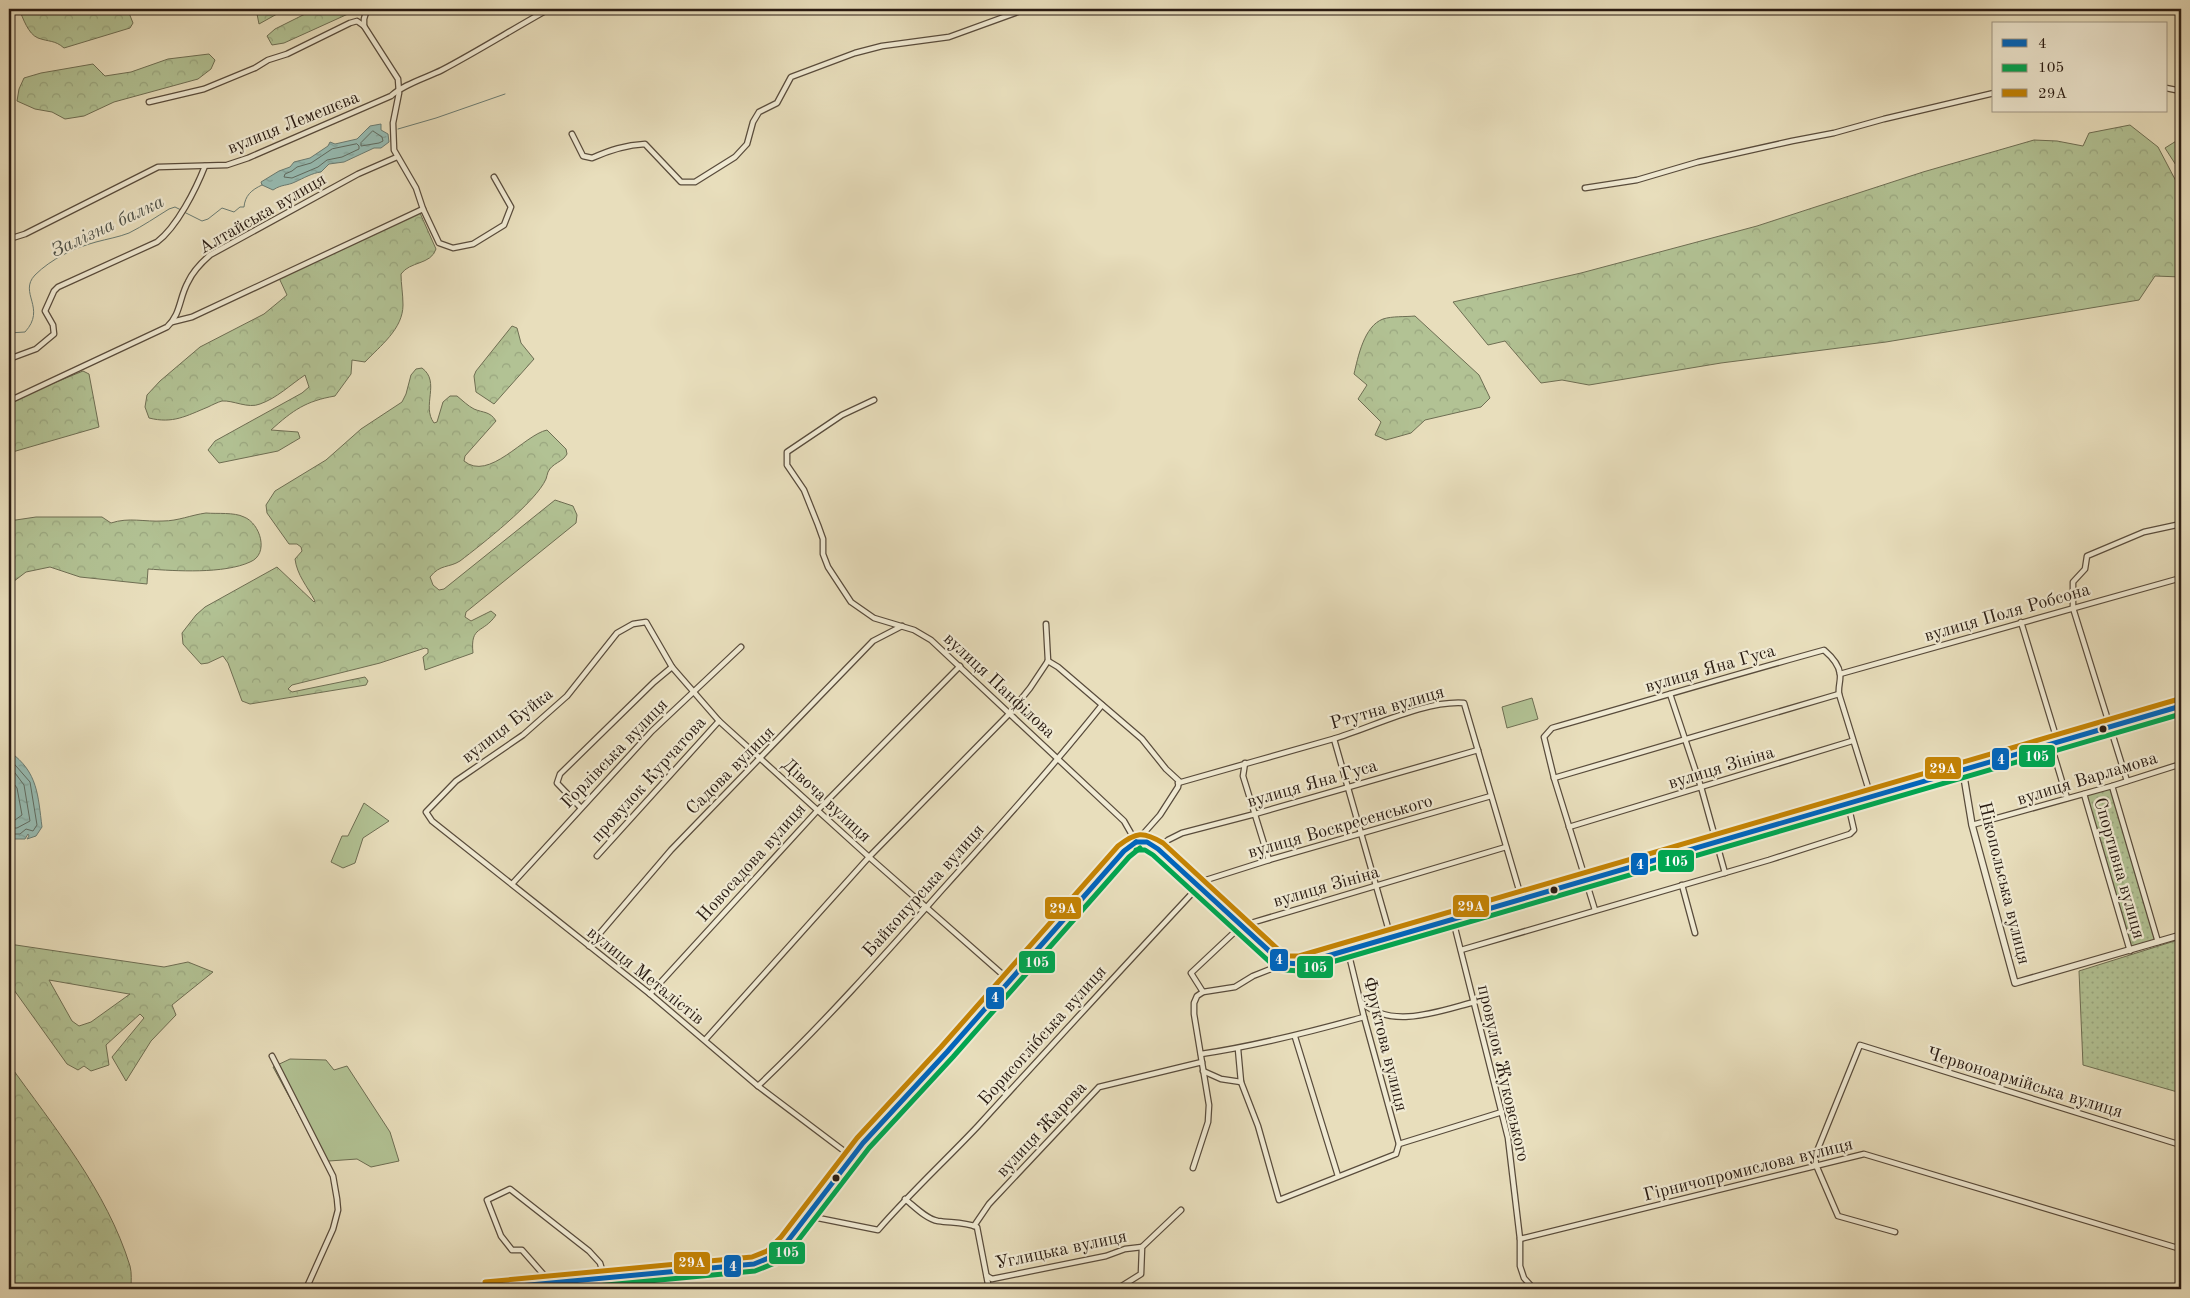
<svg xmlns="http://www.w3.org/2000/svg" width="2190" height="1298" font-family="'Old Standard TT',serif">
	<defs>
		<pattern id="grass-dots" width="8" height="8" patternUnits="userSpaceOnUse" patternTransform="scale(1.25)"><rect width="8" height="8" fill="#b2c294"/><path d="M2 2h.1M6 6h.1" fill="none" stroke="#99a67f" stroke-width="1.8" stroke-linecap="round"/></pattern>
		<pattern id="forest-crowns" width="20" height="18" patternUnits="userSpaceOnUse" patternTransform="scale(1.25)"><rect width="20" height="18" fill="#b2c294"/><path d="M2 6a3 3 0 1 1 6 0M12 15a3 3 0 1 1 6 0" fill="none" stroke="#99a67f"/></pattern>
		<pattern id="water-ripples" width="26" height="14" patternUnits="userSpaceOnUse" patternTransform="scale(1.25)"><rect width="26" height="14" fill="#97bcb3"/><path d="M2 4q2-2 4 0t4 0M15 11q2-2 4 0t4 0" fill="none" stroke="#82a199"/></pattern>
	</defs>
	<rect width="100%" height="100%" fill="#e8debc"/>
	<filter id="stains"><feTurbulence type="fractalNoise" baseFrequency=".004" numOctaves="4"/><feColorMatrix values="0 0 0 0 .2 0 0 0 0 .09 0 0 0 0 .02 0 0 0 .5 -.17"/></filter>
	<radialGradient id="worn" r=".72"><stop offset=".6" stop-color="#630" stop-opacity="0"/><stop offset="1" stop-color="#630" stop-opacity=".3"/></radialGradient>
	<!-- grass -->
	<g fill="url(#grass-dots)" stroke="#6e6e53">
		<path d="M2112,788L2155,941L2131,949L2086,795Z"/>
		<path d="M2181,939V1093L2083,1065L2079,971Z"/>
	</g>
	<!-- forest -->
	<g fill="url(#forest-crowns)" stroke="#6e6e53" fill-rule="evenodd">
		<path d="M19,9H124L129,13L133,23L130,28L64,48C55,40 49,42 38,38C28,34 23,18 19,9Z"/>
		<path d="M256,9H286L259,24Z"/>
		<path d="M315,9H359L284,43L272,45L267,36L275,29Z"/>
		<path d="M209,54L215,60L211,69L198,79L114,102L84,116L65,119L52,112L35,109L17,101L19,89L24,78L41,73L93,64L105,76L131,72L168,59Z"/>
		<path d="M2130,125L2158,147L2177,183L2181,222V277L2155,276L2139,300L1886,342L1721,363L1589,385L1562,380L1541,383L1505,341L1488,345L1453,302L1581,273L1757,226L1923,172L2034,140L2057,141L2083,146L2089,133Z"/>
		<path d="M420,213L436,249C431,265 410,261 401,274C401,284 403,294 403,305C403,329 380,346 365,362L352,360L351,374L335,396C306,401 293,410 271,430L298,432L300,438L278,451L219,463L208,450L215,441L302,393L309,387L305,375C290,385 277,398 260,404C248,409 233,400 222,401C218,402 212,405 208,407C186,416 173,424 149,418L145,407L147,395L160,381L200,347L264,314L287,295L279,278Z"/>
		<path d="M1415,316L1479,375L1490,398L1481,407L1425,420L1411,433L1386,440L1375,435L1381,422L1358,399L1367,385L1354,374C1358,357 1364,326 1383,319C1392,316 1405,317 1415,316Z"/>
		<path d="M512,326L517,328L521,343L534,359L494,404L476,392L474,376L476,371Z"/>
		<path d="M422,368C441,382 421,406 434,423L437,422L443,402L450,396H457C462,400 468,406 474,409C483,413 490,411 496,421L465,456L464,461C489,482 524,435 547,430L566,449L567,454C563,462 552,463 548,472C547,474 547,477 546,479C536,502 481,545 460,561C449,568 440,564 430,577L433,585L439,590L444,589L555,500L573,506L577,515L576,523L466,612L465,617L471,621L491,611L496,615C483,634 470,625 473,653L425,670L423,657L428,653V649L425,648L380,663L292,685L288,689L292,692L365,677L368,681L366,685L250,704L242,701L228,663L223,656L208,663L201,664L183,644L182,633L196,615L205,607L277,567L314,602L315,601C307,586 297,575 295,559L302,551L301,547L297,544H289L267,513L266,505L275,491L326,460L361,429L402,402L406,394L411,375L416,369Z"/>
		<path d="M83,371L89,374L99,427L9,453V405L17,398Z"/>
		<path d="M206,513C217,514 234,512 244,517C260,523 270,554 250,562C224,574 176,571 148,569L147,584L80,577L50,567L26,572L9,585V521L36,517H102L111,523C129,517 144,522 163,521C178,521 191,515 206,513Z"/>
		<path d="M9,944L164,967L188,962L213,972L172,1005L176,1015L151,1041L126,1081L112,1057L144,1018L140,1014L106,1045L109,1065L91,1071L84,1066L78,1070L67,1064L9,983ZM49,980L129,994H130L91,1022L79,1026L72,1021Z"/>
		<path d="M9,1064C54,1127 107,1191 130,1266C132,1273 131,1282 131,1289H9Z"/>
	</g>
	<!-- garden -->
	<g fill="#b2c294" stroke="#6e6e53">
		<path d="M2181,138V173L2165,148Z"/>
		<path d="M1532,698L1538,719L1507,728L1502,707Z"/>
		<path d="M364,803L389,821L363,838L355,863L343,868L331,862L342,836H348Z"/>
		<path d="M290,1059L326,1060L334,1070L347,1066L390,1132L399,1161L371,1167L357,1159L329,1161L325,1163L273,1067Z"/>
	</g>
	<!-- water -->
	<g fill="url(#water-ripples)" stroke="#6b7c73">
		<path d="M381,124V130L388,134L389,142L381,148H374L344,162L329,164L321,172C312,173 304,178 295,182C287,186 282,184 273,190L262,185L261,182L279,171L290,167L294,162L310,158L328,146L330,142L335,144L357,139L370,126Z"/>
		<path d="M10,752C38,772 38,796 42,827L36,836L27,839L29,836L28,834L25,839H9Z"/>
	</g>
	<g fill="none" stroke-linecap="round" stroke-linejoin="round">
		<!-- shore -->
		<g stroke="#606c62" stroke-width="1">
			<path d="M373,131L382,137L383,141L379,143L361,146V143Z"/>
			<path d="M357,144L359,146V149L342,157L327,160L318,167L292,178L284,177L285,174L292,171L297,167L311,163L332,149Z"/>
			<path d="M9,758L30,782L37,825L33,831L26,829L20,834H9"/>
			<path d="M9,765L24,785L30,821L17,828H9"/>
			<path d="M9,777L17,788L22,815L15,820H9"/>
		</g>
		<!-- stream -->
		<g stroke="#6b7c73" stroke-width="1">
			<path d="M398,129L436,118L505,94"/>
			<path d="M184,212L202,221L208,219L222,208L234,212L240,207H244C245,196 251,190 262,185"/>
			<path d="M9,333L25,332C47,308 18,293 35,275C51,259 74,248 96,242C107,239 119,237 129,233C143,226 156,217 169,209L175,207L181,210"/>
		</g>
		<defs>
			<g id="minor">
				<path d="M367,9L364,19V26L398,79L399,93L393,123L394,150L416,188L423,209L439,243L453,248L473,244L504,225L511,207L494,177"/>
				<path d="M2166,88L2181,91"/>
				<path d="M149,102L204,89L255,68L268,60L287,54L350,23L357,21L364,26"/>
				<path d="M572,134L583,156L592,158C610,150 625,145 645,144L681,182H695L735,157L747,144L753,122L759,112L777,103L791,77L855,53L882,46L949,37L1026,9"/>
				<path d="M1585,188L1637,180L1698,162L1792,141L1834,133L1884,119L1994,93"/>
				<path d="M9,239L25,234L158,167L227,165L248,158L391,96C404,84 426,78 442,70C478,51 513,29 549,9"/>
				<path d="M172,322L192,317L423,209"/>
				<path d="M9,359L36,349L54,334L53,325L45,311L54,291L58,287L157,242C177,227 196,189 205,166"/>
				<path d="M874,400L842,415L787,452V465L804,490L818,525L823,539V554L828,567L851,602L874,618L914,630L931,640L1124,821L1136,842"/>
				<path d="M9,401L167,327C181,314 179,298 188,282C193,271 202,262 210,255L358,174L397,157"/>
				<path d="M2021,622L2058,743"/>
				<path d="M1046,624L1048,661"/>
				<path d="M1048,661L1058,667L1142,739L1166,769L1179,781L1178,787L1160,815L1144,833L1142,841"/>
				<path d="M1840,674L2181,578"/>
				<path d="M1670,694L1701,787L1725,873"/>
				<path d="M1334,739L1391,938"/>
				<path d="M2051,745L2067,798"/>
				<path d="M1245,763L1243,776L1269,860"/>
				<path d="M1554,778L1839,694"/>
				<path d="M2127,781L2073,608V582L2085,569L2087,556L2144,532L2181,524"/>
				<path d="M1178,783C1230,768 1281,754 1333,739C1371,728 1425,700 1464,703L1522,900"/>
				<path d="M2112,786L2158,942"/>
				<path d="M2084,794L2130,951"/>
				<path d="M580,807L557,783L560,774L654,682L672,667"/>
				<path d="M1972,825L2112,786L2181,764"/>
				<path d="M1569,827L1852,741"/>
				<path d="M1158,849L1168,840L1182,833L1255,814L1478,750"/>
				<path d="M597,856L719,721"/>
				<path d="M513,883L652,731L741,647"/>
				<path d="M1682,885L1695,933"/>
				<path d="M1595,910L1554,778L1544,737L1552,728C1643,702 1733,675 1824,650C1831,656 1839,664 1840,674C1841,681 1838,686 1839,694L1871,797"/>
				<path d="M1453,920L1508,1138L1520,1239V1266L1524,1278L1534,1289"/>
				<path d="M589,946L671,850L873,641L902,626"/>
				<path d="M1461,950L1769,860L1850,834L1854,830L1848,804"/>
				<path d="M1348,951L1364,1017L1399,1144"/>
				<path d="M1203,992L1191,973L1241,926L1506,847"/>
				<path d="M650,994L817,811L960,666"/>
				<path d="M1361,1002C1391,1030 1440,1011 1474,1002"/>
				<path d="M1295,1037L1338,1176"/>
				<path d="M705,1040L869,857L1009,714L1030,688L1048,661"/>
				<path d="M1238,1049L1241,1082L1258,1126L1279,1200L1396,1154L1399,1144L1502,1112"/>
				<path d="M1201,1054C1256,1046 1310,1032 1364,1017"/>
				<path d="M272,1056L333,1176L337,1199L338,1210L333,1229L306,1289"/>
				<path d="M1203,1071L1221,1079L1241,1082"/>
				<path d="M758,1086C822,1025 881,959 940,892C995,831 1050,770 1102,705"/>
				<path d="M852,1157L758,1086L650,994L432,821L426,812L456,781L523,735L567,696L617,633L633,624L646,622L672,667L719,721L869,857L1010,981"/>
				<path d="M1193,1168L1208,1122L1209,1105L1194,1014V1003L1197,996L1203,992L1235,987L1253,976L1286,963"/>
				<path d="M905,1199C914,1206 926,1219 938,1221C952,1223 964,1222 977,1227L989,1289"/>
				<path d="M808,1216L878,1230C910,1193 945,1161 978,1126C1051,1046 1124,966 1198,887L1206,880L1269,860L1491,796"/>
				<path d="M974,1226L989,1204L1099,1087L1202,1062"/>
				<path d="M1895,1232L1838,1216L1816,1165L1815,1156L1860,1045L2181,1145"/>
				<path d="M1520,1239L1864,1154L2181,1249"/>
				<path d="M987,1276L992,1279L1106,1256L1125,1249L1142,1247"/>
				<path d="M551,1283L522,1250H512L501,1236L487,1200L510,1189L589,1251L600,1263L605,1279"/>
				<path d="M1117,1289L1141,1274L1142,1247L1181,1210"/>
			</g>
			<path id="tertiary" d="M1963,771L1972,825L2015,983L2181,935"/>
			<path id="secondary" d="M486,1289L754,1264L771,1257L787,1242L863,1143L947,1052L1124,851L1136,842H1147L1158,849L1278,959L1286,963L1300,964L1554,891L2181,706"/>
		</defs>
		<!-- minor casing -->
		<use href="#minor" stroke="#594c3c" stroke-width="7"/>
		<!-- tertiary casing -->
		<use href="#tertiary" stroke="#594c3c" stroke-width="8"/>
		<!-- secondary casing -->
		<use href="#secondary" stroke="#291b12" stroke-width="9"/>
		<!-- minor -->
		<use href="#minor" stroke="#f0ead3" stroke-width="4.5"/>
		<!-- tertiary -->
		<use href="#tertiary" stroke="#f0ead3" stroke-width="5.5"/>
		<!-- secondary -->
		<use href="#secondary" stroke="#f0ead3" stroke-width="6"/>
		<defs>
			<g id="bus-1">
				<path d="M1136,842H1147L1158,849L1278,959L1286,963L1300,964L2181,706"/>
				<path d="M486,1289L754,1264L771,1257L787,1242L863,1143L947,1052L1124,851L1136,842"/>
			</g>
			<g id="bus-2">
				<path d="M1136,850H1145L1153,855L1273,965L1284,970L1301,971L2181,714"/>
				<path d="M564,1289L755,1271L775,1263L793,1247L869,1148L953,1057L1129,857L1140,848"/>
			</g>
			<path id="bus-3" d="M485,1282L752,1257L767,1251L781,1237L857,1138L941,1047L1118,846C1136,832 1143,831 1163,843L1282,953L1288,956H1299L2179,699"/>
		</defs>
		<!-- bus-1 casing -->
		<use href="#bus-1" stroke="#f0ead3" stroke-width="9"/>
		<!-- bus-2 casing -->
		<use href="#bus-2" stroke="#f0ead3" stroke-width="9"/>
		<!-- bus-3 casing -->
		<use href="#bus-3" stroke="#f0ead3" stroke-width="9"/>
		<!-- bus-1 -->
		<use href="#bus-1" stroke="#0065bd" stroke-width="5"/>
		<!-- bus-2 -->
		<use href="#bus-2" stroke="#00a651" stroke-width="5"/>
		<!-- bus-3 -->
		<use href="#bus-3" stroke="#c48304" stroke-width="5"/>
	</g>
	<!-- markers -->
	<g fill="#291b12" stroke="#f0ead3" stroke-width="2">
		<circle cx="2103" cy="729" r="4.5"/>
		<circle cx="1554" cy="890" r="4.5"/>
		<circle cx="836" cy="1178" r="4.5"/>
	</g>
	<g text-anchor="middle" stroke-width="4.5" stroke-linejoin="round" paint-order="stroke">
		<!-- street labels -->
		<g font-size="18" fill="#291b12" stroke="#f0ead3">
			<text transform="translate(293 122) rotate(-22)" y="6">вулиця Лемешєва</text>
			<text transform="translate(262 213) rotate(-30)" y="6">Алтайська вулиця</text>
			<text transform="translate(2007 612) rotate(-16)" y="6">вулиця Поля Робсона</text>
			<text transform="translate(1710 668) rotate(-16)" y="6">вулиця Яна Гуса</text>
			<text transform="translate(1000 685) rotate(43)" y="6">вулиця Панфілова</text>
			<text transform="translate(1387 707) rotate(-16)" y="6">Ртутна вулиця</text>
			<text transform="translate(507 725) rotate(-38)" y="6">вулиця Буйка</text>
			<text transform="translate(614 753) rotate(-46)" y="6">Горлівська вулиця</text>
			<text transform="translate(1721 767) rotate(-17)" y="6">вулиця Зініна</text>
			<text transform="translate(730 770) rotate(-45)" y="6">Садова вулиця</text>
			<text transform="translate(2087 778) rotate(-17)" y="6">вулиця Варламова</text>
			<text transform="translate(648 779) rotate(-48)" y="6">провулок Курчатова</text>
			<text transform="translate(1312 783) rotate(-16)" y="6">вулиця Яна Гуса</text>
			<text transform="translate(827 800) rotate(43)" y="6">Дівоча вулиця</text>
			<text transform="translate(1340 826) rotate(-16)" y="6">вулиця Воскресенського</text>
			<text transform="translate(751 862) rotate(-48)" y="6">Новосадова вулиця</text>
			<text transform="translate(2120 868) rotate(74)" y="6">Спортивна вулиця</text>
			<text transform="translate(2005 883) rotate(76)" y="6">Нікопольська вулиця</text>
			<text transform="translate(1326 886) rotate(-16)" y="6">вулиця Зініна</text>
			<text transform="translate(923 890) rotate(-48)" y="6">Байконурська вулиця</text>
			<text transform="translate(646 975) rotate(39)" y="6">вулиця Металістів</text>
			<text transform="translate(1042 1035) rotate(-48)" y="6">Борисоглібська вулиця</text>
			<text transform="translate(1386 1044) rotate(76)" y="6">Фруктова вулиця</text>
			<text transform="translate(1504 1073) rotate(77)" y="6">провулок Жуковського</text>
			<text transform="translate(2025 1082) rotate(17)" y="6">Червоноармійська вулиця</text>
			<text transform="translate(1041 1129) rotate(-47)" y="6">вулиця Жарова</text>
			<text transform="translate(1748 1169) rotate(-14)" y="6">Гірничопромислова вулиця</text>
			<text transform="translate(1061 1249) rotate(-12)" y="6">Углицька вулиця</text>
		</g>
		<!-- water labels -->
		<g font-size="19" font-style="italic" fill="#50534a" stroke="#f0ead3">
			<text transform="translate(107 225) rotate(-25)" y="7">Залізна балка</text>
		</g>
	</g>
	<g stroke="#f0ead3" stroke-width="2">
		<rect x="2018" y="744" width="38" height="24" rx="5" fill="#00a651"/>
		<rect x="1991" y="747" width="19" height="24" rx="5" fill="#0065bd"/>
		<rect x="1924" y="756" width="38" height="24" rx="5" fill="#c48304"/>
		<rect x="1657" y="849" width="38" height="24" rx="5" fill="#00a651"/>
		<rect x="1630" y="852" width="19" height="24" rx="5" fill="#0065bd"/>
		<rect x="1452" y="894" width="38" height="24" rx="5" fill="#c48304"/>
		<rect x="1044" y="896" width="38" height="24" rx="5" fill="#c48304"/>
		<rect x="1269" y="948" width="20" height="24" rx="5" fill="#0065bd"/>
		<rect x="1018" y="950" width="38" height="24" rx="5" fill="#00a651"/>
		<rect x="1296" y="955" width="38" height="24" rx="5" fill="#00a651"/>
		<rect x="985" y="986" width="20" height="24" rx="5" fill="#0065bd"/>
		<rect x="768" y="1241" width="38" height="24" rx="5" fill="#00a651"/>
		<rect x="673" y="1251" width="38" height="24" rx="5" fill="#c48304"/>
		<rect x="723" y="1254" width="19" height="24" rx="5" fill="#0065bd"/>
	</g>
	<g font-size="14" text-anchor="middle" font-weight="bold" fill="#fff">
		<text x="2037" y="761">105</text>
		<text x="2001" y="764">4</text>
		<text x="1943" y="773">29A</text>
		<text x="1676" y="866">105</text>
		<text x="1640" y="869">4</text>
		<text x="1471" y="911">29A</text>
		<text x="1063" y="913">29A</text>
		<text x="1279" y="964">4</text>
		<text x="1037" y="967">105</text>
		<text x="1315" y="972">105</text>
		<text x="995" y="1002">4</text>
		<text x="787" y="1257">105</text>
		<text x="692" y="1267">29A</text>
		<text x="733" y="1271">4</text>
	</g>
	<!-- margin -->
	<rect width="2190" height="1298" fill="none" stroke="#e8debc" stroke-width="30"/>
	<rect x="10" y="10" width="2170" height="1278" fill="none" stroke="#291b12" stroke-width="2.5"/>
	<rect x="15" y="15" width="2160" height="1268" fill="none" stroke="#291b12"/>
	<!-- legend -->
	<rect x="1992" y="22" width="175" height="90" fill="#f0ead3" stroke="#a09786"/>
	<rect x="2002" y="39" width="25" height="8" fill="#0065bd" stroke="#a09786"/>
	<text x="2038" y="48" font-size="15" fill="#291b12">4</text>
	<rect x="2002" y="64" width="25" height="8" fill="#00a651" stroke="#a09786"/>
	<text x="2038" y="72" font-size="15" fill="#291b12">105</text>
	<rect x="2002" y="89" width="25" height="8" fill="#c48304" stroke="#a09786"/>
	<text x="2038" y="98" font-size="15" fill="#291b12">29A</text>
	<rect width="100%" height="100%" filter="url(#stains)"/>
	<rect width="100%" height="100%" fill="url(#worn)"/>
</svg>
